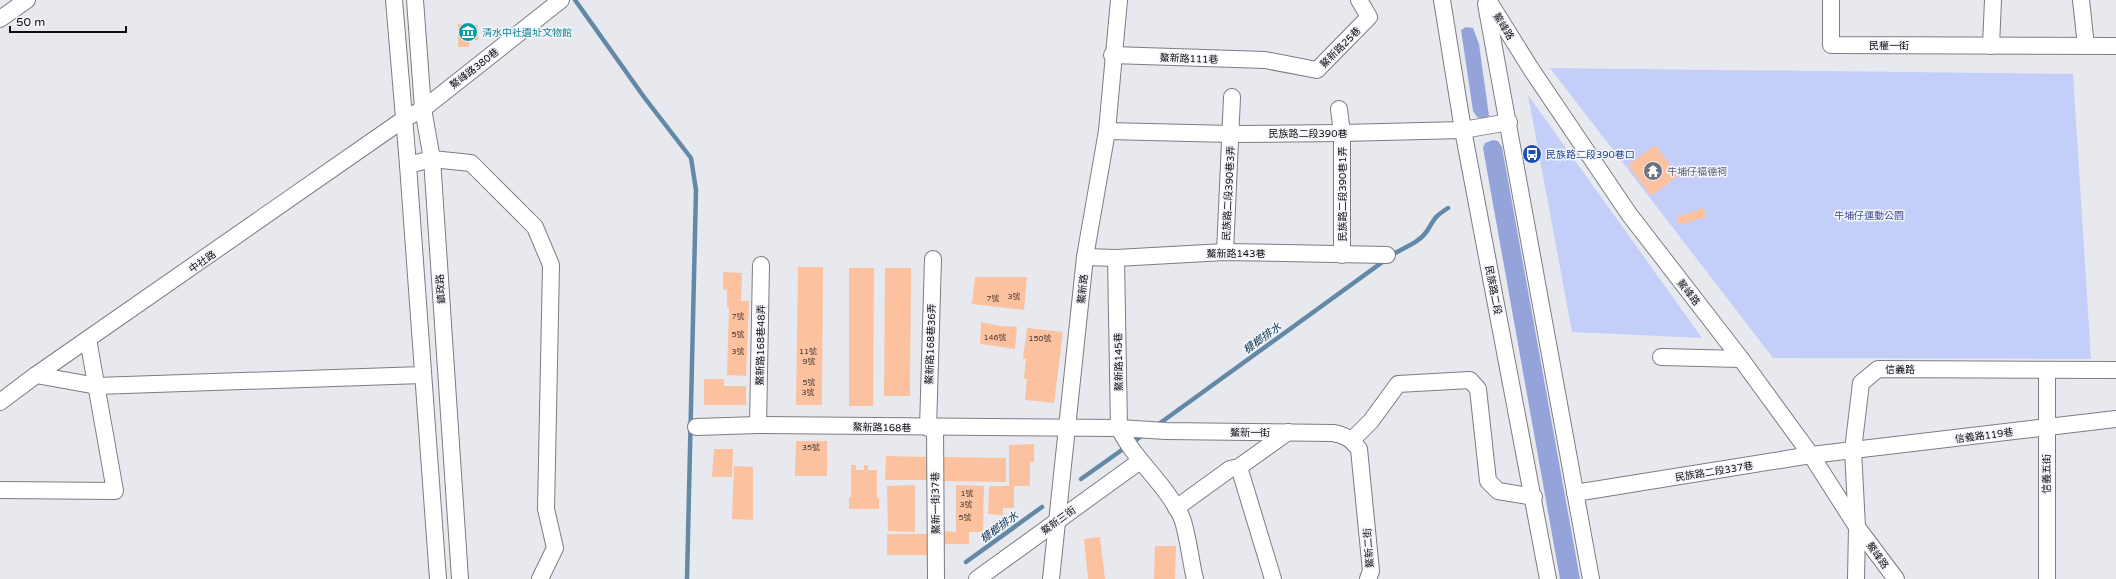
<svg xmlns="http://www.w3.org/2000/svg" width="2116" height="579" font-family="'Varela Round','Noto Sans TC',sans-serif">
	<rect width="100%" height="100%" fill="#e7e9ee"/>
	<!-- green -->
	<g fill="#c3cff8">
		<path d="M1550,68L2073,74L2091,359L1773,358Z"/>
		<path d="M1528,95L1702,338L1572,332Z"/>
	</g>
	<!-- forest -->
	<g fill="#95a3db">
		<path d="M1466,27L1473,28L1479,44L1489,116L1483,119L1477,117L1473,111L1461,30Z"/>
		<path d="M1493,140L1498,141L1502,147L1580,579H1560L1483,148L1485,143Z"/>
	</g>
	<g fill="none" stroke-linecap="round" stroke-linejoin="round">
		<!-- stream -->
		<g stroke="#6489a7" stroke-width="4.5">
			<path d="M575,0L644,97L691,158L696,190L687,579"/>
			<path d="M1156,426L1395,253C1405,247 1420,242 1427,231C1436,217 1433,218 1448,208"/>
			<path d="M1081,479L1143,435"/>
			<path d="M966,562L1042,507"/>
		</g>
	</g>
	<!-- building -->
	<g fill="#fcc19e">
		<path d="M458,24L478,25V40H469V47H458Z"/>
		<path d="M1655,145L1678,176L1651,196L1628,165Z"/>
		<path d="M1704,208L1706,217L1679,225L1677,217Z"/>
		<path d="M798,267H823L822,405H796Z"/>
		<path d="M849,268H874L873,406H849Z"/>
		<path d="M885,268H911L910,396H884Z"/>
		<path d="M723,272L742,273L741,301H749L746,376L727,375L729,307H727V290L723,289Z"/>
		<path d="M975,277H1027L1024,310L972,304Z"/>
		<path d="M981,322L999,326L1017,327L1015,349L980,344Z"/>
		<path d="M1027,328L1063,332L1054,403L1025,400L1027,379H1024L1026,359H1023Z"/>
		<path d="M704,379H724V386H746V405H704Z"/>
		<path d="M796,441H827V476H795Z"/>
		<path d="M1034,444V462H1030V486H1014V508H1003V515L988,514L989,486H1009V445Z"/>
		<path d="M714,449H733L732,477H712Z"/>
		<path d="M886,456L929,457V480H885Z"/>
		<path d="M942,457L1006,458V482L943,481Z"/>
		<path d="M851,465H856V470H864V465H868V470H877V498H879V509H849V497H851Z"/>
		<path d="M734,466L753,467V520L732,519Z"/>
		<path d="M915,485V532L888,531L887,486Z"/>
		<path d="M956,485L984,486L983,532H969V544H944V531L956,532Z"/>
		<rect x="887" y="534" width="42" height="21"/>
		<path d="M1100,537L1105,579H1088L1084,539Z"/>
		<path d="M1155,546H1176L1175,579H1154Z"/>
	</g>
	<g fill="none" stroke-linecap="round" stroke-linejoin="round">
		<defs>
			<g id="minor">
				<path d="M394,0L408,165L438,579"/>
				<path d="M415,0L423,109L432,159L460,579"/>
				<path d="M1442,0L1463,130L1548,579"/>
				<path d="M1488,0L1531,69L1629,214L1741,359L1811,455L1857,527L1896,579"/>
				<path d="M1831,0V45L2116,46"/>
				<path d="M2081,0L2086,46"/>
				<path d="M1486,4L1591,579"/>
				<path d="M0,19L27,0"/>
				<path d="M1991,46L1993,0"/>
				<path d="M1112,55L1265,60L1317,70L1369,17L1359,0"/>
				<path d="M1339,109L1342,133V255"/>
				<path d="M1107,131L1231,134L1342,133L1463,130L1509,122"/>
				<path d="M408,165L432,159L471,163L535,227L551,265L546,509L555,548L540,579"/>
				<path d="M1225,252L1232,97"/>
				<path d="M1085,257L1116,258L1225,252L1387,255"/>
				<path d="M1116,258L1119,428C1135,461 1165,483 1181,516C1187,528 1191,564 1195,579"/>
				<path d="M1661,357L1741,359"/>
				<path d="M36,375L97,386L422,375"/>
				<path d="M0,402L36,375L404,119L423,109L561,0"/>
				<path d="M758,425L761,265"/>
				<path d="M696,427L758,425L1119,428L1166,431L1333,433C1345,435 1351,439 1359,449L1371,571L1368,579"/>
				<path d="M935,427L936,579"/>
				<path d="M928,428L933,259"/>
				<path d="M1352,440L1371,421L1398,384L1470,380L1478,389L1488,481L1498,491L1534,497"/>
				<path d="M1239,467L1273,579"/>
				<path d="M0,490L115,491L88,339"/>
				<path d="M1575,493L1811,455L2116,419"/>
				<path d="M1176,508L1230,469L1239,467L1288,432"/>
				<path d="M977,579L1140,461"/>
				<path d="M1051,579L1085,257L1107,131L1119,0"/>
				<path d="M1856,579L1857,527L1853,450L1861,383L1878,369L2116,370"/>
				<path d="M2047,579V370"/>
			</g>
		</defs>
		<!-- minor casing -->
		<use href="#minor" stroke="#7b7d82" stroke-width="18"/>
		<!-- minor -->
		<use href="#minor" stroke="#fff" stroke-width="16"/>
	</g>
	<!-- icons -->
	<defs>
		<symbol id="museum-disc" viewBox="-11 -11 22 22"><circle r="9.5" fill="#0f9aa8" stroke="#f4f6fc"/><path d="M0-6L6-3V-2H-6V-3ZM-5-1h2V3h-2ZM-1-1h2V3h-2ZM3-1h2V3H3ZM-6 4H6V6H-6Z" fill="#fff"/></symbol>
		<symbol id="bus-disc" viewBox="-11 -11 22 22"><circle r="9.5" fill="#1a4fb4" stroke="#f4f6fc"/><path d="M-5-6H5V4H4V6H2V4H-2V6H-4V4H-5ZM-3.5-4V0h7V-4ZM-3.5 1.2v1.5H-2V1.2ZM2 1.2v1.5H3.5V1.2Z" fill="#fff"/></symbol>
		<symbol id="temple-disc" viewBox="-11 -11 22 22"><circle r="9.5" fill="#6b7280" stroke="#f4f6fc"/><path d="M0-6L5-2H3V0L6.5 2.5H4V6H1.5V3h-3V6H-4V2.5H-6.5L-3 0V-2H-5Z" fill="#fff"/></symbol>
	</defs>
	<g fill-rule="evenodd">
		<use href="#museum-disc" x="457" y="21" width="22" height="22"/>
		<use href="#bus-disc" x="1521" y="143" width="22" height="22"/>
		<use href="#temple-disc" x="1642" y="160" width="22" height="22"/>
	</g>
	<g text-anchor="middle" stroke-width="3" stroke-linejoin="round" paint-order="stroke">
		<!-- number labels -->
		<g font-size="8" fill="#493a33">
			<text x="1014" y="299">3號</text>
			<text x="993" y="301">7號</text>
			<text x="738" y="319">7號</text>
			<text x="738" y="337">5號</text>
			<text x="995" y="340">146號</text>
			<text x="1040" y="341">150號</text>
			<text x="738" y="354">3號</text>
			<text x="808" y="354">11號</text>
			<text x="809" y="364">9號</text>
			<text x="809" y="385">5號</text>
			<text x="808" y="395">3號</text>
			<text x="811" y="450">35號</text>
			<text x="967" y="496">1號</text>
			<text x="966" y="507">3號</text>
			<text x="965" y="520">5號</text>
		</g>
		<!-- street labels -->
		<g font-size="10" fill="#0d0d0f" stroke="#f4f6fc">
			<text transform="translate(1504 26) rotate(58)" y="4">鰲峰路</text>
			<text x="1889" y="49">民權一街</text>
			<text transform="translate(1340 47) rotate(-45)" y="4">鰲新路25巷</text>
			<text transform="translate(1189 58) rotate(2)" y="4">鰲新路111巷</text>
			<text transform="translate(474 68) rotate(-38)" y="4">鰲峰路380巷</text>
			<text x="1308" y="137">民族路二段390巷</text>
			<text transform="translate(1228 193) rotate(-87)" y="4">民族路二段390巷3弄</text>
			<text transform="translate(1342 194) rotate(-90)" y="4">民族路二段390巷1弄</text>
			<text x="1236" y="257">鰲新路143巷</text>
			<text transform="translate(202 261) rotate(-35)" y="4">中社路</text>
			<text transform="translate(440 289) rotate(-94)" y="4">鎮政路</text>
			<text transform="translate(1082 289) rotate(-84)" y="4">鰲新路</text>
			<text transform="translate(1494 290) rotate(79)" y="4">民族路二段</text>
			<text transform="translate(1689 292) rotate(52)" y="4">鰲峰路</text>
			<text transform="translate(930 344) rotate(-88)" y="4">鰲新路168巷36弄</text>
			<text transform="translate(760 345) rotate(-89)" y="4">鰲新路168巷48弄</text>
			<text transform="translate(1118 362) rotate(-91)" y="4">鰲新路145巷</text>
			<text x="1900" y="373">信義路</text>
			<text transform="translate(882 427) rotate(1)" y="4">鰲新路168巷</text>
			<text x="1250" y="436">鰲新一街</text>
			<text transform="translate(1984 435) rotate(-7)" y="4">信義路119巷</text>
			<text transform="translate(1714 471) rotate(-9)" y="4">民族路二段337巷</text>
			<text transform="translate(2046 474) rotate(-90)" y="4">信義五街</text>
			<text transform="translate(935 503) rotate(-91)" y="4">鰲新一街37巷</text>
			<text transform="translate(1058 520) rotate(-36)" y="4">鰲新三街</text>
			<text transform="translate(1368 548) rotate(-94)" y="4">鰲新二街</text>
			<text transform="translate(1878 555) rotate(54)" y="4">鰲峰路</text>
		</g>
		<!-- culture labels -->
		<g font-size="10" fill="#0d838f" stroke="#f4f6fc" text-anchor="start">
			<text x="482" y="36">清水中社遺址文物館</text>
		</g>
		<!-- transit labels -->
		<g font-size="10" fill="#164399" stroke="#f4f6fc" text-anchor="start">
			<text x="1546" y="158">民族路二段390巷口</text>
		</g>
		<!-- worship labels -->
		<g font-size="10" fill="#5b616d" stroke="#f4f6fc" text-anchor="start">
			<text x="1667" y="175">牛埔仔福德祠</text>
		</g>
		<!-- park labels -->
		<g font-size="10" fill="#3f4b90" stroke="#f4f6fc">
			<text x="1869" y="219">牛埔仔運動公園</text>
		</g>
		<!-- water labels -->
		<g font-size="11" font-style="italic" fill="#07324e" stroke="#f4f6fc">
			<text transform="translate(1262 338) rotate(-36)" y="4">槺榔排水</text>
			<text transform="translate(999 527) rotate(-36)" y="4">槺榔排水</text>
		</g>
	</g>
	<!-- scale -->
	<path d="M10 26v6h116v-6" fill="none" stroke="#0d0d0f" stroke-width="2"/>
	<text x="16" y="26" font-size="12" fill="#0d0d0f" stroke="#f4f6fc" stroke-width="3" paint-order="stroke">50 m</text>
</svg>
